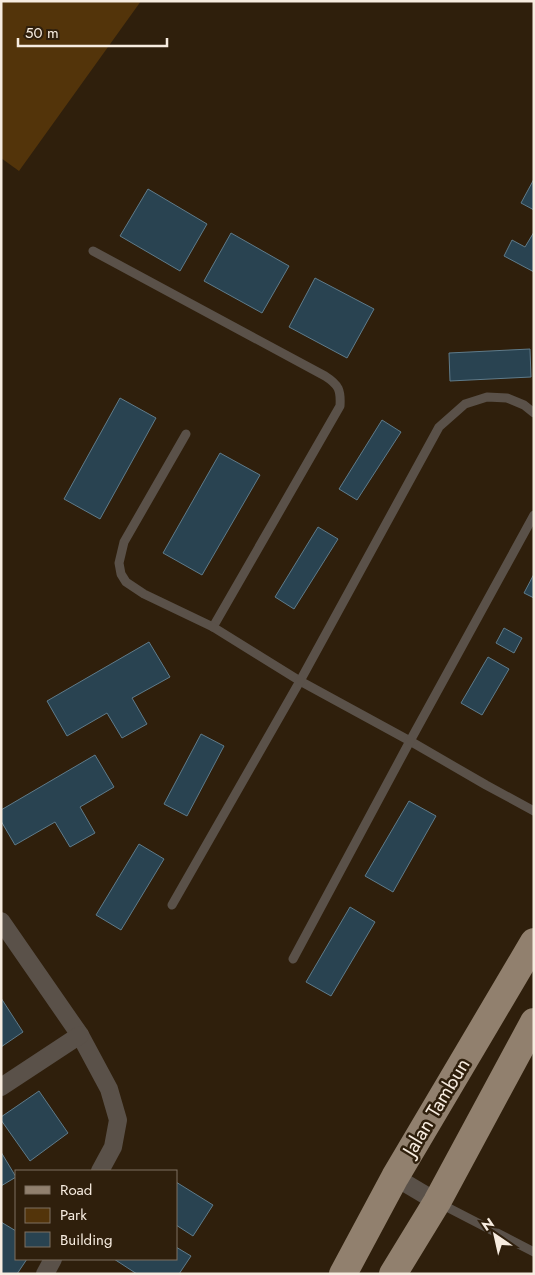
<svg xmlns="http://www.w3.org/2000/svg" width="535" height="1275" font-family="Jost,sans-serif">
	<rect width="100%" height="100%" fill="#2f1f0c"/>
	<!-- green -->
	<path fill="#53340a" d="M1,1H141L19,171L1,158Z"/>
	<!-- building -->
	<g fill="#294351" stroke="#5f7b8a">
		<path d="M534,179V210L521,203Z"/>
		<path d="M148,189L207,224L180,271L120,236Z"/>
		<path d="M534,232V272L504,256L512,240L525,247Z"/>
		<path d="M231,233L289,266L262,313L204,281Z"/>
		<path d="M315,278L374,309L347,358L289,327Z"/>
		<path d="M530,349L531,377L450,381L449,353Z"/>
		<path d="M120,398L156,418L100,519L64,499Z"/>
		<path d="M382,420L401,432L357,500L339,489Z"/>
		<path d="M220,453L260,475L202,575L163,553Z"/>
		<path d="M318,527L338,539L294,609L275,597Z"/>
		<path d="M534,574V598L524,593Z"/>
		<path d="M504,628L522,638L514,653L496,643Z"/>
		<path d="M149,642L170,677L132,698L147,724L122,738L107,713L67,736L47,701Z"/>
		<path d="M488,657L509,669L482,715L461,703Z"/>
		<path d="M201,734L224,746L187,816L164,804Z"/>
		<path d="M95,755L114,787L80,807L95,833L70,847L55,822L15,845L1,821V810Z"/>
		<path d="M409,801L436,816L393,892L365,876Z"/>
		<path d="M139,844L164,859L121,930L96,915Z"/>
		<path d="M350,907L375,922L331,996L306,982Z"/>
		<path d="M1,998L23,1032L1,1047Z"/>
		<path d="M39,1091L68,1133L30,1161L1,1120V1117Z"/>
		<path d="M1,1152L16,1177L1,1186Z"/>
		<path d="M176,1182L213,1205L193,1236L176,1225Z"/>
		<path d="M1,1222L16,1231V1259H27L17,1274H1Z"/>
		<path d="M176,1247L191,1256L179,1274H137L114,1259H176Z"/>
	</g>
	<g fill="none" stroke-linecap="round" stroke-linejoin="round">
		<!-- lane -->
		<g stroke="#5a5149" stroke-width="9">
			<path d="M93,251L325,376C339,385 341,390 340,406L213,627"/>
			<path d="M186,434L124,542L119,563L121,574L126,582L144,594L213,627L300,681L410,741L486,785L534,811"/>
			<path d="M172,905L300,681L439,427L465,404L487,397L507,398L524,405L534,413"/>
			<path d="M293,959L410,741L534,515"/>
			<path d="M439,1203L534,1252"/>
		</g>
		<!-- street -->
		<g stroke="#5a5149" stroke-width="18">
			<path d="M1,921L80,1035L109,1089L118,1120L113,1147L100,1171"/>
			<path d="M1,1087L80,1035"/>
			<path d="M395,1177L437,1202"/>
			<path d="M45,1274L53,1259"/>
		</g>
		<!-- primary -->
		<g stroke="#91806e" stroke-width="28">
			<path d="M343,1274L395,1177L534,942"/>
			<path d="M393,1274L437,1202L534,1022"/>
		</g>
	</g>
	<g text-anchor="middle" stroke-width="5" stroke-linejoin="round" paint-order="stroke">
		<!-- street labels -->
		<g font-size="20" fill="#f7ece0" stroke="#2f1f0c">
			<text transform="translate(436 1107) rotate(-59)" y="7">Jalan Tambun</text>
		</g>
	</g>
	<!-- border -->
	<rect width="535" height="1275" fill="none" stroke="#f7ece0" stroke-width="5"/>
	<!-- legend -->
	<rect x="15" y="1170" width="162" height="90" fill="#2f1f0c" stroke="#7f7161"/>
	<rect x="25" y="1186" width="25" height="8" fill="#91806e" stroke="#7f7161"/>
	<text x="60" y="1195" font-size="15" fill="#f7ece0">Road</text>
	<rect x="25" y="1208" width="25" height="15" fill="#53340a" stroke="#7f7161"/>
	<text x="60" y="1220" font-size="15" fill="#f7ece0">Park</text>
	<rect x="25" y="1232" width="25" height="15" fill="#294351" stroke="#7f7161"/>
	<text x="60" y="1245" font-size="15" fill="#f7ece0">Building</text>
	<!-- north arrow -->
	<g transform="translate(495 1235) rotate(326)" stroke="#2f1f0c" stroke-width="4" paint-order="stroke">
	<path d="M0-4L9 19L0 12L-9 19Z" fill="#f7ece0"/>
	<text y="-8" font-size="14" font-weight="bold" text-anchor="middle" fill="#f7ece0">N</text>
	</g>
	<!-- scale -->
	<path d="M18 38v8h149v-8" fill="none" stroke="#f7ece0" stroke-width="2.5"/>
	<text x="25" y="38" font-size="15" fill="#f7ece0" stroke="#2f1f0c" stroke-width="4" paint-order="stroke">50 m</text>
</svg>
